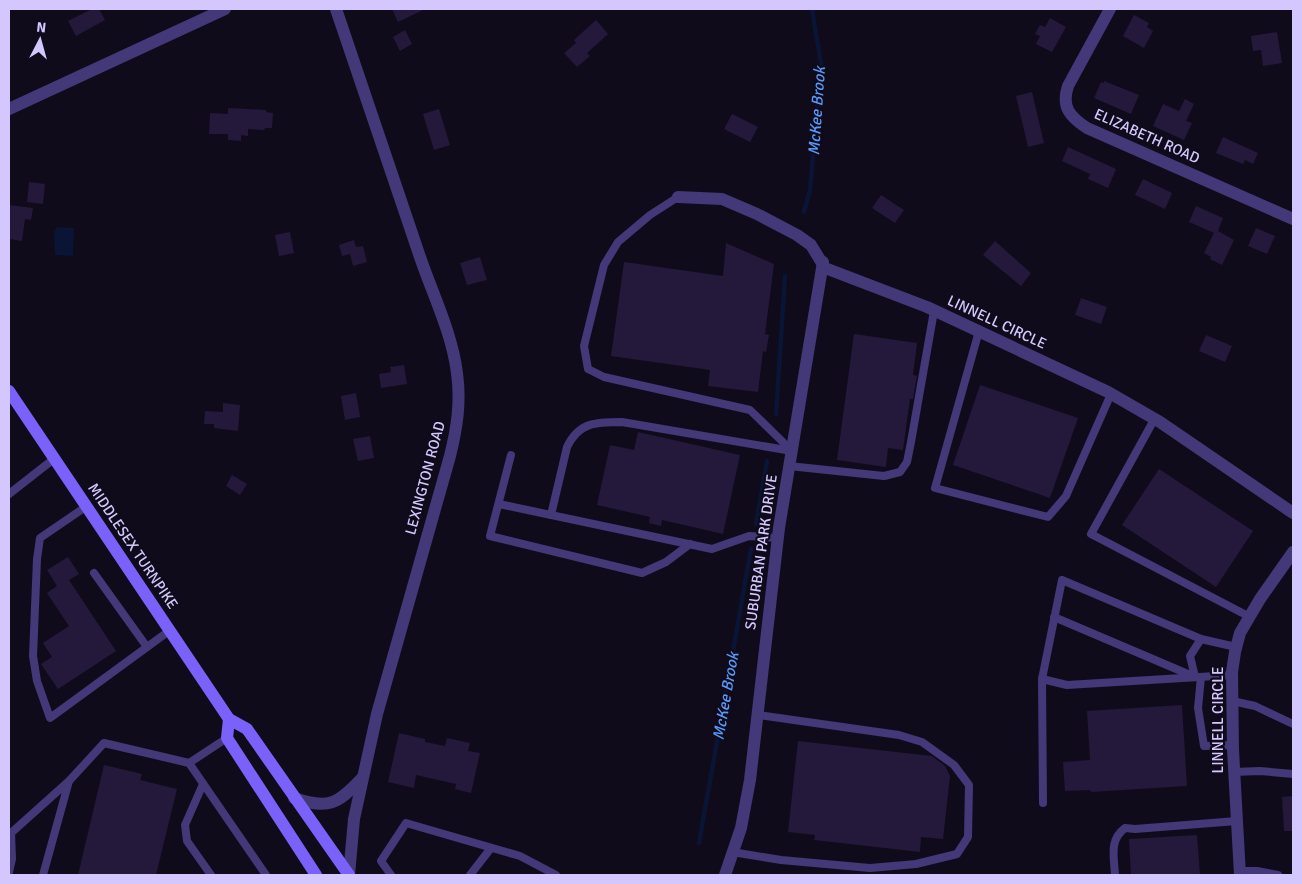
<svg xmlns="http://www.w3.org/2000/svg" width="1302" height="884" font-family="Signika,sans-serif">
	<rect width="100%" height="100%" fill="#100b1b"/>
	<!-- water -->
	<path fill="#0a1435" d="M57,227L74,228L73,256L55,255L54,232Z"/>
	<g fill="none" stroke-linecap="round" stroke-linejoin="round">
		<!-- stream -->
		<g stroke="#0a1435" stroke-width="4.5">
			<path d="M804,212L810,190L821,64L812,9"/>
			<path d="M776,414L785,276"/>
			<path d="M756,524L767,461"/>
			<path d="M699,843L751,549"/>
		</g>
	</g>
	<!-- building -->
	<g fill="#24183b">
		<path d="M92,9H99L105,20L76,36L68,21Z"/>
		<path d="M392,9H425L398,22Z"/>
		<path d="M1134,15L1149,23L1147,27L1153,31L1144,48L1123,36Z"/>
		<path d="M1050,18L1066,27L1052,52L1036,44L1040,36L1035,34L1040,25L1045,27Z"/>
		<path d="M596,20L608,34L587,53L590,56L577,67L564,53L576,43L574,40Z"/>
		<path d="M405,30L412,44L400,51L393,37Z"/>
		<path d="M1277,32L1282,63L1263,66L1261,50L1253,51L1251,36Z"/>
		<path d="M1104,81L1139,95L1131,114L1094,98L1101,82L1104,83Z"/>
		<path d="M1032,92L1044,143L1028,147L1016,96Z"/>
		<path d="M1185,99L1194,104L1186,121L1192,123L1184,140L1153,126L1163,104L1179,111Z"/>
		<path d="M228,108L266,110V112L273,113L272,128H265L264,130L248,129V136L241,135V141L228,140V134H209L210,113L228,114Z"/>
		<path d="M439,109L450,145L434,150L423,114Z"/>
		<path d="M732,114L758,127L750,142L724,129Z"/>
		<path d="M1223,137L1258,153L1253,164L1245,160L1243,164L1216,153Z"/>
		<path d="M1068,147L1116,169L1108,188L1088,179L1090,174L1062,161Z"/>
		<path d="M1143,179L1172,193L1165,209L1135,195Z"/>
		<path d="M29,182L45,184L43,204L27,202Z"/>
		<path d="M881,195L904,210L895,223L872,208Z"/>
		<path d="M9,205L33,208L31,220L25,219L22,241L9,239Z"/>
		<path d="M1196,206L1223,218L1218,231L1234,240L1222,265L1210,259L1211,257L1204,253L1214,233L1189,222Z"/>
		<path d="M1256,228L1275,236L1267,254L1248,246Z"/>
		<path d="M290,232L294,253L279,256L275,235Z"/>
		<path d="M354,240L356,247L363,246L367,262L353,266L350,254L342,256L339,245Z"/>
		<path d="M995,241L1031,273L1021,286L983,255Z"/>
		<path d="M726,243L774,264L765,334L769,335L766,352L763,351L758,392L708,386L710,370L611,356L624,262L723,276Z"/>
		<path d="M480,257L487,280L467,285L460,263Z"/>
		<path d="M1081,298L1107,307L1101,324L1075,315Z"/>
		<path d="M854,334L917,343L913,375L917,376L913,399H910L903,450L888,448L886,467L837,460Z"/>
		<path d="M1206,335L1232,346L1225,362L1199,351Z"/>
		<path d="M404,365L407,384L381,388L379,374L391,372L390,367Z"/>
		<path d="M980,385L1078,418L1050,498L953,465Z"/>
		<path d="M356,393L360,417L345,420L341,396Z"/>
		<path d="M223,403L240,405L238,431L214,428V424H204L205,411L223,412Z"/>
		<path d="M638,432L740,455L723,534L662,520L661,526L649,523L650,517L597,505L610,445L634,450Z"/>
		<path d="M370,436L374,458L358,461L353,439Z"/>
		<path d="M1159,469L1253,531L1216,587L1122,525Z"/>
		<path d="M232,475L247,484L240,495L226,486Z"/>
		<path d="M68,557L79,574L69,580L116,651L58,689L41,664L52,657L43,643L69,626L47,593L57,586L47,570Z"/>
		<path d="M1182,705L1187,786L1091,792L1090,790L1065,791L1063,762L1090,760L1087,711Z"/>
		<path d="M399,733L425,739V742L445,746L447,738L470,743L468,751L480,753L471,793L455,789L456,784L416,775L414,788L388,782Z"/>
		<path d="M798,741L932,756L945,766L950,776L943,839L921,837L920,852L814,840L815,835L788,832Z"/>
		<path d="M104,765L142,774L140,780L177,789L156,875H78Z"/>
		<path d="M1293,796V831H1284L1282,797Z"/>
		<path d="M1197,835L1200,875H1131L1129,839Z"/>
	</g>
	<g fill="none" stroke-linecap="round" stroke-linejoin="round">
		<!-- service -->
		<g stroke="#433878" stroke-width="8">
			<path d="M678,197L650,215L618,242L604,265L584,346L588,369L604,377L750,410L792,451"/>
			<path d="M979,331L935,488L1048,517L1066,496L1111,394"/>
			<path d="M1155,418L1091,534L1250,617"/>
			<path d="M511,455L490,536L642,573L666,562L690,544"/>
			<path d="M789,466L884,476L900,472L907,462L911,442L934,311"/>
			<path d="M9,494L55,458"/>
			<path d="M499,504L712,549L749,536L778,538"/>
			<path d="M87,506L40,538L37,559L33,656L37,681L50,718L169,631"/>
			<path d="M551,515L567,447C579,422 596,422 622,422L792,451"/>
			<path d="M94,573L147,647"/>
			<path d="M1054,617L1195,677L1190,656L1201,639"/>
			<path d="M1232,675L1067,685L1042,679L1062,580L1201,639L1236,647"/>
			<path d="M1201,677L1198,708L1204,746L1233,745"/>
			<path d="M1042,679L1043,803"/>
			<path d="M1232,701L1255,706L1293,724"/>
			<path d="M189,763L227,738"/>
			<path d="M1234,772L1260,771L1293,774"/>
			<path d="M69,781L104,743L189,763L266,875"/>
			<path d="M203,784L185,825L187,841L211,875"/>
			<path d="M9,833H11L69,781L43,875"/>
			<path d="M732,852L781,860L870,868L916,864L957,854L968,837L969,785L954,765L922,742L899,735L758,715"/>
			<path d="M1240,871H1257L1278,875"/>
			<path d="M9,872L12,859L11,833"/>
			<path d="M391,875L381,861L406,823L520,856L556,875"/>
			<path d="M470,875L491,848"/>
			<path d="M1115,875C1114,857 1109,840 1125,828L1135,829L1237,821"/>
		</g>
		<!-- minor -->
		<g stroke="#433878" stroke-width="12">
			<path d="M1110,9L1068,86C1061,107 1070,117 1087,128L1293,219"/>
			<path d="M9,109L225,9"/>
			<path d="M678,197L722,199L757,214L797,235L811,245L825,268L927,307L1108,392L1160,422L1293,513"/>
			<path d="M725,875L741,828L750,780L779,528L823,262"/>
			<path d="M1240,875L1233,750L1232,672L1235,652L1240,633L1260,599L1293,552"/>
		</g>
		<!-- tertiary -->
		<g stroke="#433878" stroke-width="12">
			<path d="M336,9C364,92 392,175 420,257C433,295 452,333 457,373C461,402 457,428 450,456L377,714L354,819L349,875"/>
			<path d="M294,798C328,810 338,804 362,778"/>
		</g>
		<!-- secondary -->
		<g stroke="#7961fa" stroke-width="12">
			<path d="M9,391L229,719L247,729L349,875"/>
			<path d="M229,719L227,738L316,875"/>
		</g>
	</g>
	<g text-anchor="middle" stroke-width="4.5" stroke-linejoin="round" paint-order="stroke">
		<!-- street labels -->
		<g font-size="15" fill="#d4c7fd" stroke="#100b1b">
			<text transform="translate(1147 136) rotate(24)" y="5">ELIZABETH ROAD</text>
			<text transform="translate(997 322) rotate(25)" y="5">LINNELL CIRCLE</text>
			<text transform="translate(425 478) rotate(-75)" y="5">LEXINGTON ROAD</text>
			<text transform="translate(133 546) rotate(56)" y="5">MIDDLESEX TURNPIKE</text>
			<text transform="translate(761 552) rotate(-82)" y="5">SUBURBAN PARK DRIVE</text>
			<text transform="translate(1218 720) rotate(-90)" y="5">LINNELL CIRCLE</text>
		</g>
		<!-- water labels -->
		<g font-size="16" font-style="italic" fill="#589afa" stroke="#100b1b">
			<text transform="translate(816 111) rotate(-86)" y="6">McKee Brook</text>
			<text transform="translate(725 696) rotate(-80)" y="6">McKee Brook</text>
		</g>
	</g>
	<!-- border -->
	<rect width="1302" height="884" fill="none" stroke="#d4c7fd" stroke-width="20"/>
	<!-- north arrow -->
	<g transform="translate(40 40) rotate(6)" stroke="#100b1b" stroke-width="4" paint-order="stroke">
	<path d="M0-4L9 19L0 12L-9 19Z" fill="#d4c7fd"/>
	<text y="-8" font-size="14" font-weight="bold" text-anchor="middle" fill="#d4c7fd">N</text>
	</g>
</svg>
